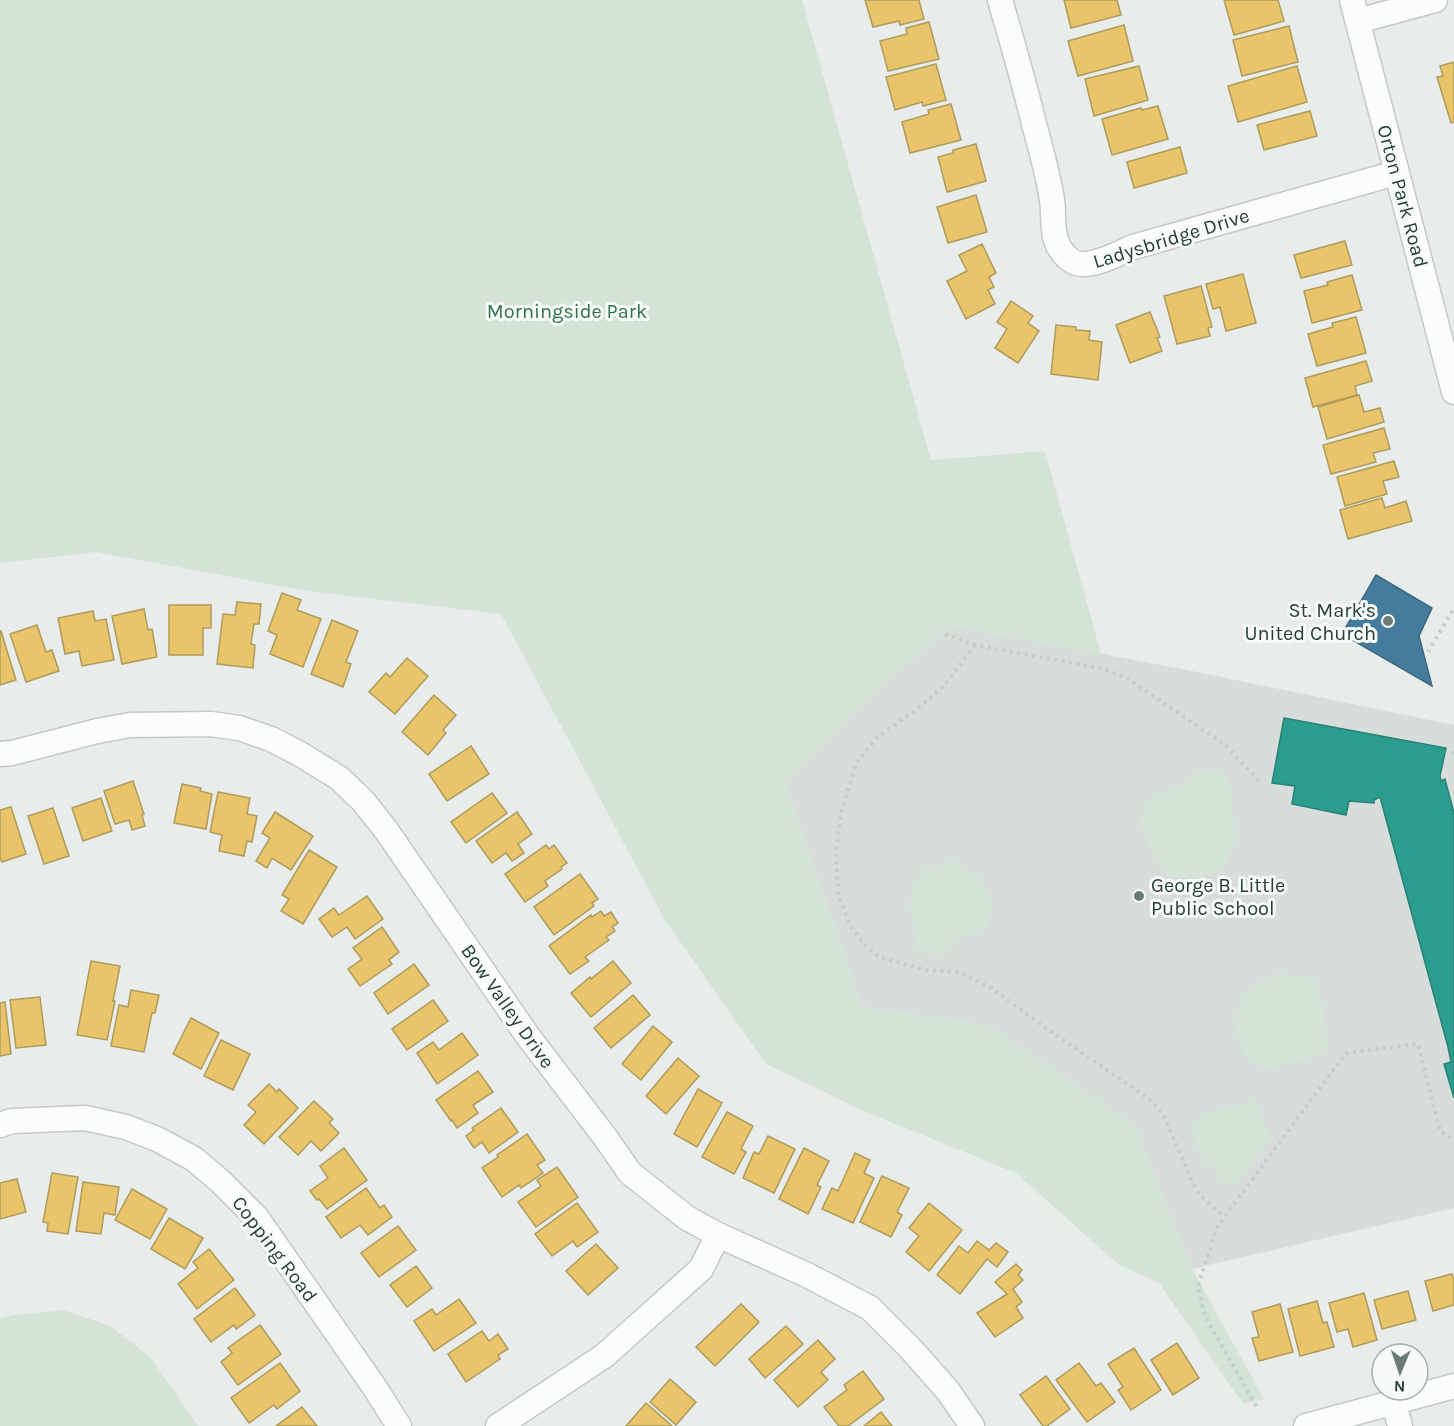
<svg xmlns="http://www.w3.org/2000/svg" width="1454" height="1426" font-family="Karla,sans-serif">
	<rect width="100%" height="100%" fill="#e8ecea"/>
	<!-- built -->
	<path fill="#d6ddda" d="M950,625L1192,671L1454,725V1208L1192,1269L1135,1126L987,1025L862,1007L786,785L855,711Z"/>
	<!-- green -->
	<g fill="#d3e4d7">
		<path d="M0,0H802L931,460L1045,451L1101,654L950,625L855,711L786,785L862,1007L987,1025L1135,1126L1192,1269L1264,1399L1243,1404L1159,1283L1119,1265L1016,1173L868,1113L766,1064L665,920L501,614L307,591L96,552L0,563Z"/>
		<path d="M1223,769L1231,785L1235,841L1226,864L1199,880L1166,875L1152,853L1139,818L1156,796L1182,786L1197,772Z"/>
		<path d="M954,861L979,876L993,902L987,928L955,939L945,956L918,950L910,906L913,884L926,868Z"/>
		<path d="M1277,974L1313,977L1320,994L1330,1052L1267,1069L1246,1057L1232,1019L1249,988Z"/>
		<path d="M1255,1100L1271,1138L1235,1186L1220,1182L1212,1165L1204,1166L1192,1129L1201,1115Z"/>
		<path d="M64,1310L110,1326L150,1357L198,1426H0V1318L14,1315Z"/>
	</g>
	<!-- homes -->
	<g fill="#e9c46a" stroke="#ae9c5b" stroke-width="1.5">
		<path d="M865,0H919L924,19L900,25L899,21L873,27Z"/>
		<path d="M1064,0H1117L1121,15L1071,28Z"/>
		<path d="M1224,0H1278L1284,21L1234,35Z"/>
		<path d="M929,22L939,59L888,71L880,41L907,34L906,28Z"/>
		<path d="M1124,25L1133,61L1078,76L1068,41Z"/>
		<path d="M1289,26L1298,62L1242,76L1233,40Z"/>
		<path d="M1454,62V122L1451,123L1437,77L1443,76L1440,66Z"/>
		<path d="M936,64L946,100L923,106L922,102L895,110L886,77Z"/>
		<path d="M1139,66L1148,100L1094,116L1085,79Z"/>
		<path d="M1297,66L1307,102L1238,122L1228,86Z"/>
		<path d="M951,104L961,140L910,153L902,122L929,114L928,110Z"/>
		<path d="M1158,106L1168,139L1112,155L1102,119L1141,108L1142,110Z"/>
		<path d="M1310,111L1317,136L1264,150L1257,125Z"/>
		<path d="M976,144L986,181L947,192L938,157L953,153V150Z"/>
		<path d="M1180,147L1187,173L1134,188L1127,162Z"/>
		<path d="M976,195L987,232L948,243L937,207Z"/>
		<path d="M1345,241L1352,265L1301,278L1294,255Z"/>
		<path d="M982,244L996,273L989,277L994,287L988,290L995,304L966,319L947,281L967,271L959,255Z"/>
		<path d="M1243,274L1256,323L1226,331L1220,307L1213,309L1206,284Z"/>
		<path d="M1352,275L1362,310L1312,323L1304,291L1328,285L1327,282Z"/>
		<path d="M1201,286L1212,327L1208,328L1210,336L1177,344L1164,296Z"/>
		<path d="M1011,301L1033,316L1028,323L1039,331L1018,363L995,348L1007,329L997,322Z"/>
		<path d="M1150,312L1160,337L1157,338L1162,351L1130,363L1116,325Z"/>
		<path d="M1356,317L1366,353L1317,366L1308,334L1333,327L1332,323Z"/>
		<path d="M1056,325L1076,327V330L1090,331L1089,340L1102,342L1098,380L1051,374Z"/>
		<path d="M1366,361L1372,381L1355,386L1357,395L1313,407L1305,378Z"/>
		<path d="M1359,395L1364,412L1380,408L1384,422L1327,439L1318,407Z"/>
		<path d="M1384,428L1390,449L1373,453L1376,462L1331,474L1323,445Z"/>
		<path d="M1394,461L1399,477L1383,481L1387,494L1345,506L1337,477Z"/>
		<path d="M1382,498L1385,508L1406,501L1412,521L1348,539L1340,510Z"/>
		<path d="M282,593L301,600L297,610L321,619L303,667L270,654L277,635L268,631Z"/>
		<path d="M237,602L261,604L259,624H254L251,644L255,645L253,668L217,664L223,614L235,615Z"/>
		<path d="M169,605H211V628H203V655H169Z"/>
		<path d="M144,609L148,630L152,629L157,657L122,664L112,616Z"/>
		<path d="M93,611L95,621L106,619L114,660L82,666L79,651L65,654L58,618Z"/>
		<path d="M332,620L358,631L346,662L351,664L343,687L311,674Z"/>
		<path d="M37,625L46,652L52,650L59,671L26,682L10,634Z"/>
		<path d="M0,631H1L16,680L0,685Z"/>
		<path d="M407,658L428,676L395,714L369,692L386,673L390,677Z"/>
		<path d="M434,695L456,715L443,730L446,733L428,755L402,732Z"/>
		<path d="M471,746L489,774L447,801L429,774Z"/>
		<path d="M133,781L144,814L142,815L145,826L132,830L129,820L115,824L104,791Z"/>
		<path d="M182,784L201,788L200,791L212,794L206,829L174,823Z"/>
		<path d="M218,792L250,798L247,814L257,816L252,842L247,841L244,856L219,851L222,835L210,832Z"/>
		<path d="M492,793L507,813L466,843L451,822Z"/>
		<path d="M101,798L112,831L83,841L72,808Z"/>
		<path d="M11,807L26,854L2,862L0,857V810Z"/>
		<path d="M53,808L69,856L44,864L28,816Z"/>
		<path d="M275,812L313,836L291,870L272,858L267,868L256,861L270,838L262,833Z"/>
		<path d="M517,812L532,834L518,844L524,853L512,861L506,853L492,863L476,841Z"/>
		<path d="M546,845L549,849L554,845L567,863L561,867L562,869L545,881L548,886L525,902L505,874Z"/>
		<path d="M309,850L337,867L303,924L281,911L289,899L282,895Z"/>
		<path d="M580,874L598,899L592,903L594,906L554,935L534,907Z"/>
		<path d="M367,896L383,919L355,939L347,927L332,937L319,919L334,908L339,915Z"/>
		<path d="M601,911L604,916L611,912L618,923L612,927L615,931L606,937L609,940L585,957L589,961L570,974L549,946L591,915L592,917Z"/>
		<path d="M382,927L399,952L389,960L392,964L360,986L348,969L362,959L353,948Z"/>
		<path d="M91,961L120,966L113,1001H115L107,1040L77,1035Z"/>
		<path d="M613,961L631,983L591,1017L571,993L590,977L591,979Z"/>
		<path d="M414,964L429,985L388,1014L374,993Z"/>
		<path d="M131,990L159,995L155,1013H152L144,1052L111,1046L119,1005L128,1007Z"/>
		<path d="M633,995L650,1015L611,1048L594,1028Z"/>
		<path d="M40,997L46,1045L16,1048L10,1000Z"/>
		<path d="M433,1000L448,1021L407,1050L392,1029Z"/>
		<path d="M5,1002L11,1054L0,1056V1003Z"/>
		<path d="M191,1018L219,1033L201,1069L173,1054Z"/>
		<path d="M653,1026L672,1042L641,1080L622,1064Z"/>
		<path d="M462,1033L478,1055L437,1084L417,1053L433,1042L439,1050Z"/>
		<path d="M221,1040L250,1054L233,1090L204,1076Z"/>
		<path d="M678,1058L699,1076L666,1114L646,1096Z"/>
		<path d="M478,1071L493,1092L473,1105L478,1113L457,1128L452,1120L451,1121L436,1100Z"/>
		<path d="M269,1084L277,1092L279,1089L298,1108L264,1144L244,1125L256,1112L248,1105Z"/>
		<path d="M698,1089L722,1103L697,1147L674,1134Z"/>
		<path d="M314,1101L333,1119L329,1123L339,1133L321,1151L311,1141L298,1155L279,1137Z"/>
		<path d="M501,1108L518,1132L489,1153L482,1142L474,1148L466,1136L474,1130L472,1128Z"/>
		<path d="M727,1112L753,1126L741,1149L746,1152L734,1174L702,1157Z"/>
		<path d="M527,1134L545,1160L537,1165L543,1173L521,1188L519,1185L502,1197L482,1168L498,1157L497,1155Z"/>
		<path d="M768,1136L795,1149L774,1193L743,1178L754,1152L759,1154Z"/>
		<path d="M344,1148L367,1180L327,1209L319,1199L317,1200L310,1191L328,1178L320,1166Z"/>
		<path d="M804,1148L829,1161L817,1185L821,1187L808,1214L779,1199Z"/>
		<path d="M855,1153L870,1160L864,1173L874,1178L853,1223L822,1209L832,1188L838,1191Z"/>
		<path d="M557,1167L578,1197L536,1227L518,1202L541,1186L537,1180Z"/>
		<path d="M52,1173L78,1177L68,1234L47,1231L48,1223L43,1222Z"/>
		<path d="M882,1176L909,1188L897,1212L902,1215L891,1237L860,1222Z"/>
		<path d="M17,1179L26,1212L0,1219V1183Z"/>
		<path d="M83,1182L119,1187L115,1215L104,1213L101,1234L76,1231Z"/>
		<path d="M366,1188L380,1208L384,1205L392,1217L368,1235L360,1225L341,1238L326,1217Z"/>
		<path d="M132,1189L167,1209L150,1239L115,1220Z"/>
		<path d="M577,1203L598,1232L577,1247L573,1241L552,1256L535,1234Z"/>
		<path d="M929,1203L962,1230L929,1271L906,1252L919,1236L909,1228Z"/>
		<path d="M169,1218L203,1238L185,1269L151,1249Z"/>
		<path d="M398,1226L416,1250L379,1277L361,1253Z"/>
		<path d="M977,1241L989,1250L996,1243L1008,1252L997,1267L987,1259L960,1294L937,1275L959,1246L968,1253Z"/>
		<path d="M596,1244L618,1268L588,1295L566,1271Z"/>
		<path d="M209,1249L234,1280L197,1309L178,1284L198,1268L193,1262Z"/>
		<path d="M1016,1264L1022,1270L1018,1275L1023,1280L1013,1289L1022,1302L1016,1307L1023,1318L995,1337L977,1313L1007,1294L995,1282Z"/>
		<path d="M416,1266L432,1288L407,1307L390,1285Z"/>
		<path d="M1452,1274L1454,1280V1305L1433,1311L1425,1281Z"/>
		<path d="M235,1288L255,1315L236,1329L234,1325L211,1342L194,1319Z"/>
		<path d="M1408,1291L1416,1320L1382,1329L1374,1300Z"/>
		<path d="M1364,1293L1377,1340L1353,1347L1348,1329L1337,1332L1329,1303Z"/>
		<path d="M459,1299L476,1323L434,1351L414,1321L432,1309L436,1315Z"/>
		<path d="M1317,1301L1323,1323L1327,1322L1334,1347L1300,1356L1288,1309Z"/>
		<path d="M741,1304L759,1322L715,1366L696,1347Z"/>
		<path d="M1280,1304L1293,1352L1259,1361L1252,1338L1259,1337L1252,1312Z"/>
		<path d="M260,1325L281,1354L238,1385L221,1362L232,1353L228,1348Z"/>
		<path d="M786,1326L803,1344L765,1378L749,1359Z"/>
		<path d="M482,1331L489,1341L498,1334L508,1349L498,1355L500,1359L466,1382L448,1354Z"/>
		<path d="M818,1340L835,1359L821,1372L828,1380L798,1407L774,1380Z"/>
		<path d="M1177,1343L1199,1378L1173,1395L1151,1360Z"/>
		<path d="M1134,1348L1161,1390L1131,1410L1118,1390L1123,1387L1108,1364Z"/>
		<path d="M280,1363L300,1391L277,1409L274,1405L249,1423L231,1398Z"/>
		<path d="M1079,1363L1096,1386L1101,1383L1115,1402L1087,1422L1056,1380Z"/>
		<path d="M863,1371L884,1399L848,1426H839L824,1407L847,1390L844,1385Z"/>
		<path d="M1046,1376L1070,1409L1047,1426H1043L1020,1395Z"/>
		<path d="M670,1379L696,1402L676,1425L650,1402Z"/>
		<path d="M646,1403L672,1426H626Z"/>
		<path d="M302,1407L317,1426H276Z"/>
		<path d="M881,1412L892,1426H864Z"/>
	</g>
	<!-- schools -->
	<path fill="#2a9d8f" stroke="#298175" stroke-width="1.5" d="M1284,718L1446,748L1440,776L1441,781L1445,779L1454,813V1098L1444,1064L1451,1062L1448,1047L1380,797L1374,800V803L1349,801L1346,815L1292,804L1295,786L1272,783Z"/>
	<!-- public -->
	<path fill="#457b9d" stroke="#3c697f" stroke-width="1.5" d="M1376,575L1432,608L1419,636L1432,686L1342,634Z"/>
	<g fill="none" stroke-linecap="round" stroke-linejoin="round">
		<defs>
			<g id="minor">
				<path d="M1000,0C1012,41 1024,82 1034,124C1041,149 1048,174 1052,200C1055,223 1049,242 1069,259C1084,273 1117,254 1133,247L1396,173"/>
				<path d="M1352,0L1454,392"/>
				<path d="M1358,21L1435,0"/>
				<path d="M0,754L12,753L97,731L130,725L211,724L239,728L271,739L300,754L339,778L363,801L386,830L527,1035L605,1137L630,1173L687,1218L718,1235L807,1275L870,1308L910,1348L948,1391L972,1426"/>
				<path d="M0,1125L12,1121L85,1118L126,1127L157,1139L194,1159L220,1181L257,1218L375,1388L399,1426"/>
				<path d="M1394,1403L1400,1426"/>
				<path d="M498,1426L604,1356L701,1269L718,1235"/>
				<path d="M1306,1426L1454,1386"/>
			</g>
		</defs>
		<!-- minor casing -->
		<use href="#minor" stroke="#c5c9c7" stroke-width="27"/>
		<!-- path -->
		<g stroke="#c6cecc" stroke-width="4" stroke-dasharray="3 4.5" stroke-linecap="butt">
			<path d="M945,634L975,645L1104,669L1127,678L1225,745L1261,783"/>
			<path d="M975,645L945,685L916,710L877,737L856,764L841,812L836,851L838,893L850,926L865,945L879,957L926,970L959,972L991,988L1053,1033L1149,1099L1163,1114L1195,1188L1206,1201L1224,1217"/>
			<path d="M1428,652L1454,608"/>
			<path d="M1452,753H1454"/>
			<path d="M1256,1406L1204,1314L1198,1286L1217,1227L1346,1053L1418,1044L1440,1131L1454,1140"/>
		</g>
		<!-- minor -->
		<use href="#minor" stroke="#fcfcfc" stroke-width="24"/>
	</g>
	<!-- markers -->
	<g fill="#6a7c77" stroke="#f7faf9" stroke-width="2">
		<circle cx="1388" cy="621" r="6"/>
		<circle cx="1139" cy="896" r="6"/>
	</g>
	<g text-anchor="middle" stroke-width="6" stroke-linejoin="round" paint-order="stroke">
		<!-- street labels -->
		<g font-size="20" fill="#264039" stroke="#f7faf9">
			<text transform="translate(1403 196) rotate(75)" y="7">Orton Park Road</text>
			<text transform="translate(1171 238) rotate(-17)" y="7">Ladysbridge Drive</text>
			<text transform="translate(508 1006) rotate(55)" y="7">Bow Valley Drive</text>
			<text transform="translate(275 1249) rotate(53)" y="7">Copping Road</text>
		</g>
		<!-- park labels -->
		<g font-size="20" fill="#32754c" stroke="#f7faf9">
			<text x="567" y="318">Morningside Park</text>
		</g>
		<!-- poi labels -->
		<g font-size="20" fill="#264039" stroke="#f7faf9" text-anchor="end">
			<text x="1376" y="617">St. Mark's<tspan x="1376" dy="23">United Church</tspan></text>
			<text x="1151" y="892" text-anchor="start">George B. Little<tspan x="1151" dy="23">Public School</tspan></text>
		</g>
	</g>
	<!-- north arrow -->
	<g transform="translate(1400 1372) rotate(182)"><circle r="28" fill="#f7faf9" stroke="#a3b0ac" stroke-width="1.5"/>
	<path d="M0-4.5L10 22L0 15L-10 22Z" fill="#6a7c77"/>
	<text y="-9" font-size="16" font-weight="bold" text-anchor="middle" fill="#264039">N</text>
	</g>
</svg>
